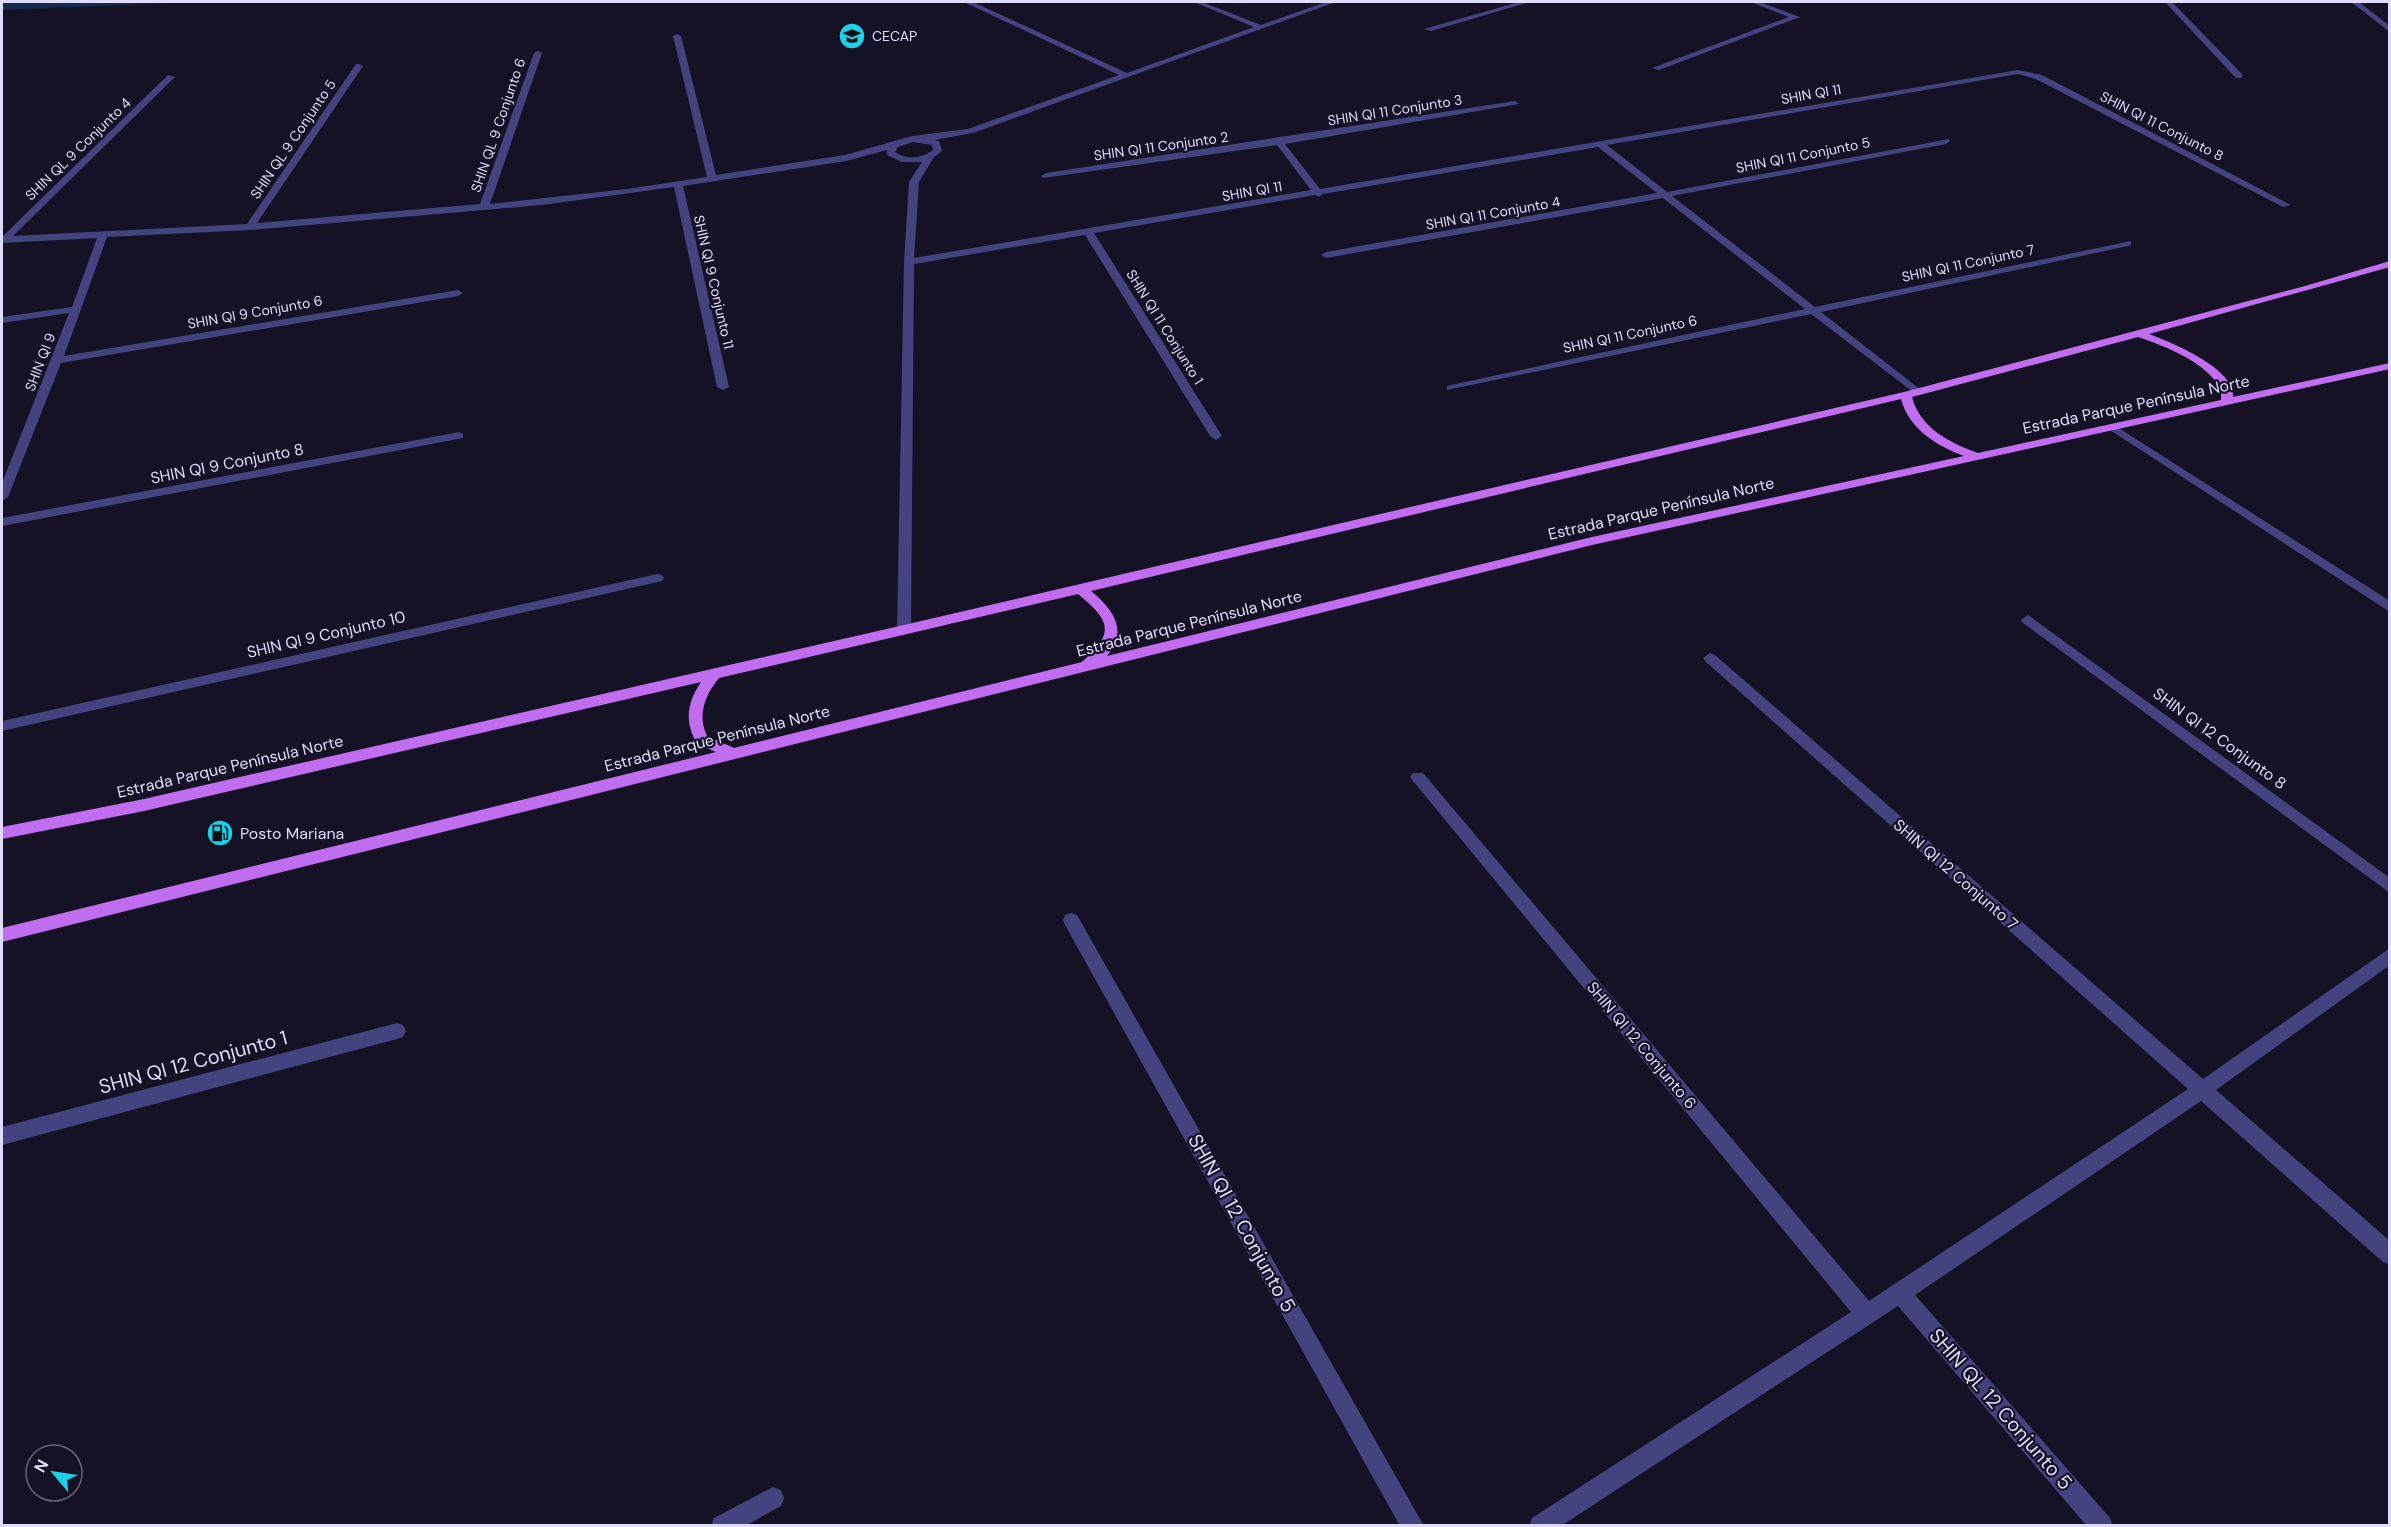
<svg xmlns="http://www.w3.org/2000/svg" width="2391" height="1527" font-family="'DM Sans',sans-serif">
	<rect width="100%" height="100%" fill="#161226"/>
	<!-- water -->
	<path fill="#162a4c" d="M2,2H191L2,10Z"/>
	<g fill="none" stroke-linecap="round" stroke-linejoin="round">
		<!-- minor -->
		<g fill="#454280" fill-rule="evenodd">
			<path d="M964,2H973L1127,73L1254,27L1194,2H1202L1261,25L1326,2H1336L973,133L934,140L939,141L942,151L934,157L919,182L914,258L1311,190L1277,145L1043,178L1041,176L1046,173L1515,101L1519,104L1285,144L1320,189L2018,70L2042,75L2291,205L2283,207L2036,79L2018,74L1607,145L1667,192L1949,139L1950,141L1946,144L1672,196L1815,307L2131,241V245L2128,246L1821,312L1921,390L1923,392L1917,395L1811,314L1447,390V386L1451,385L1805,309L1663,198L1326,258L1321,255L1326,252L1657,193L1598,147L1323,194L1319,197L1315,195L1094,233L1222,436L1216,440L1210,436L1085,235L914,264L911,630L904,635L897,630L904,262L909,182L922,162H902L887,155V150L846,161L683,186L729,387L723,390L717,387L674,187L542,205L250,230L107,237L64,356L458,290L463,293L458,296L61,363L8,497L2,501V483L69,313L2,323V317L72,307L97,238L2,243V237L168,75L175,77L13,236L247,224L356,64H359L363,66L257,223L480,204L534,53L538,51L542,53L490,204L627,189L707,177L673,36L677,34L681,36L716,175L845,155L912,136L968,129L1119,75ZM913,142L932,145L933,150C921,158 908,161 895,152L898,147Z"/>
			<path d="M1519,2H1529L1431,31L1424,29Z"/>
			<path d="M1751,2H1760L1800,17L1659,70L1652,68L1789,17Z"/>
			<path d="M2165,2H2172L2242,74V78H2236Z"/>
			<path d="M2351,2H2359L2390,26V32Z"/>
			<path d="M2114,425L2390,601V612L2110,430V426Z"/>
			<path d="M459,432L463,434V438L2,526V518Z"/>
			<path d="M657,574L662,575L664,578L662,581L2,731V721Z"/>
			<path d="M2028,615L2390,878V893L2023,623L2021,620Z"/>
			<path d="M1710,653L1715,655L2203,1079L2390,948V965L2216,1090L2390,1241V1265L2383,1262L2201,1101L1915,1295L2110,1518L2113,1526H2087L1898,1306L1561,1526H1529L1532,1518L1851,1312L1413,781L1410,777L1413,773H1423L1869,1301L2188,1089L1705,661L1703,658Z"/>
			<path d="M1071,913L1077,915L1424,1526H1400L1065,925L1063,920L1065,915Z"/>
			<path d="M397,1023L403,1025L406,1031L403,1037L397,1039L2,1145V1127Z"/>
			<path d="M773,1487L781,1490L784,1498L781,1506L745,1526H711L714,1518Z"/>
		</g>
		<!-- major -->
		<path fill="#c16df0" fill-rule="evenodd" d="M2390,261V267L2149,334C2171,342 2236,369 2233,397L2390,363V369L1592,545L2,942V928L716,752L697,744C684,721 687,703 701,682L144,811L2,839V827L144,799L904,625L1904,392L2305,286ZM2138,337C2165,346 2206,362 2221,389V400L1978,453C1950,443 1920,428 1912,397ZM1901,399C1909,429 1937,446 1964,456L1592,537L1107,656C1129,631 1113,609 1091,591ZM1078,594C1111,621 1115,633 1082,662L734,748L707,736C697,715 705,695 719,678Z"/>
	</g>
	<!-- icons -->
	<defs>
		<symbol id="school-disc" viewBox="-11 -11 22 22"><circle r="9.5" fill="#1bd1e8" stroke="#161226"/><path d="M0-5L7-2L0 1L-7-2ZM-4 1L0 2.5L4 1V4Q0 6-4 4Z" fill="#111"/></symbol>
		<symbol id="fuel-disc" viewBox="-11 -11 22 22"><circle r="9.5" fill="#1bd1e8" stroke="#161226"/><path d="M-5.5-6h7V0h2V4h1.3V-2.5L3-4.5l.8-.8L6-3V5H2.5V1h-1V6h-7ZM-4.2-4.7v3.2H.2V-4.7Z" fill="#111"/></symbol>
	</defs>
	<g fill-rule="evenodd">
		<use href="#school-disc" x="837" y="21" width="30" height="30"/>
		<use href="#fuel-disc" x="205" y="818" width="30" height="30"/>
	</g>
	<g text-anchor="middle" stroke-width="4.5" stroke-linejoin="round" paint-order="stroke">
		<!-- far-poi labels -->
		<g font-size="14" fill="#dfdbfb" stroke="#161226" text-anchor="start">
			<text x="872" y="41">CECAP</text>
		</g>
		<!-- far-street labels -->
		<g font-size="14" fill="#dfdbfb" stroke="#161226">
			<text transform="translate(1811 94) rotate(-10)" y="5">SHIN QI 11</text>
			<text transform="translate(1395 110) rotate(-9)" y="5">SHIN QI 11 Conjunto 3</text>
			<text transform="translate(498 125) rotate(-71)" y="5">SHIN QL 9 Conjunto 6</text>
			<text transform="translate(2162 126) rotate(27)" y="5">SHIN QI 11 Conjunto 8</text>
			<text transform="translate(293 139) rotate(-56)" y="5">SHIN QL 9 Conjunto 5</text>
			<text transform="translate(1161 146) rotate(-8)" y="5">SHIN QI 11 Conjunto 2</text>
			<text transform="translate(78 149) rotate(-44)" y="5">SHIN QL 9 Conjunto 4</text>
			<text transform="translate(1803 155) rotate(-11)" y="5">SHIN QI 11 Conjunto 5</text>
			<text transform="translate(1252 191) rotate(-10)" y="5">SHIN QI 11</text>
			<text transform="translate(1493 213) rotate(-10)" y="5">SHIN QI 11 Conjunto 4</text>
			<text transform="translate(1968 263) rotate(-12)" y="5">SHIN QI 11 Conjunto 7</text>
			<text transform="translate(714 282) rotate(77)" y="5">SHIN QI 9 Conjunto 11</text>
			<text transform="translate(255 312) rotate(-10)" y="5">SHIN QI 9 Conjunto 6</text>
			<text transform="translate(1165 327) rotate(58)" y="5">SHIN QI 11 Conjunto 1</text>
			<text transform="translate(1630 334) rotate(-12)" y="5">SHIN QI 11 Conjunto 6</text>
			<text transform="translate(40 362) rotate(-69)" y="5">SHIN QI 9</text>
		</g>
		<!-- street labels -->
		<g font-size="16" fill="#dfdbfb" stroke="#161226">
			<text transform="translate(2136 404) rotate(-12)" y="6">Estrada Parque Península Norte</text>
			<text transform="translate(227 463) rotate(-11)" y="6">SHIN QI 9 Conjunto 8</text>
			<text transform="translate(1661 508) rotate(-13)" y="6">Estrada Parque Península Norte</text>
			<text transform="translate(1189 623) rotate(-14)" y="6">Estrada Parque Península Norte</text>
			<text transform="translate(326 634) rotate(-13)" y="6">SHIN QI 9 Conjunto 10</text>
			<text transform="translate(717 738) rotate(-14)" y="6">Estrada Parque Península Norte</text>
			<text transform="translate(2220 738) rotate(36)" y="6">SHIN QI 12 Conjunto 8</text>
			<text transform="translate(230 766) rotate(-13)" y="6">Estrada Parque Península Norte</text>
			<text transform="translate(1956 874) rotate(41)" y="6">SHIN QI 12 Conjunto 7</text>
			<text transform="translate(1642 1045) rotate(50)" y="6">SHIN QI 12 Conjunto 6</text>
		</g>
		<!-- poi labels -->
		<g font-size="16" fill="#dfdbfb" stroke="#161226" text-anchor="start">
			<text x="240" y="839">Posto Mariana</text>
		</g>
		<!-- near-street labels -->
		<g font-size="20" fill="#dfdbfb" stroke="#161226">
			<text transform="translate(193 1062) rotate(-15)" y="7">SHIN QI 12 Conjunto 1</text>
			<text transform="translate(1242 1223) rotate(61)" y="7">SHIN QI 12 Conjunto 5</text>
			<text transform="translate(2001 1409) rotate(49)" y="7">SHIN QL 12 Conjunto 5</text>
		</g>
	</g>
	<!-- border -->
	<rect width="2391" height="1527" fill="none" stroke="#dfdbfb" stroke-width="6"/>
	<!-- north arrow -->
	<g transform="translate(54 1473) rotate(299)"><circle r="28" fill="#161226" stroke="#66627b" stroke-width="1.5"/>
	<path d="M0-4.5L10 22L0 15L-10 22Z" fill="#1bd1e8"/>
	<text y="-9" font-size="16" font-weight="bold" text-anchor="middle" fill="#dfdbfb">N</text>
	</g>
</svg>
